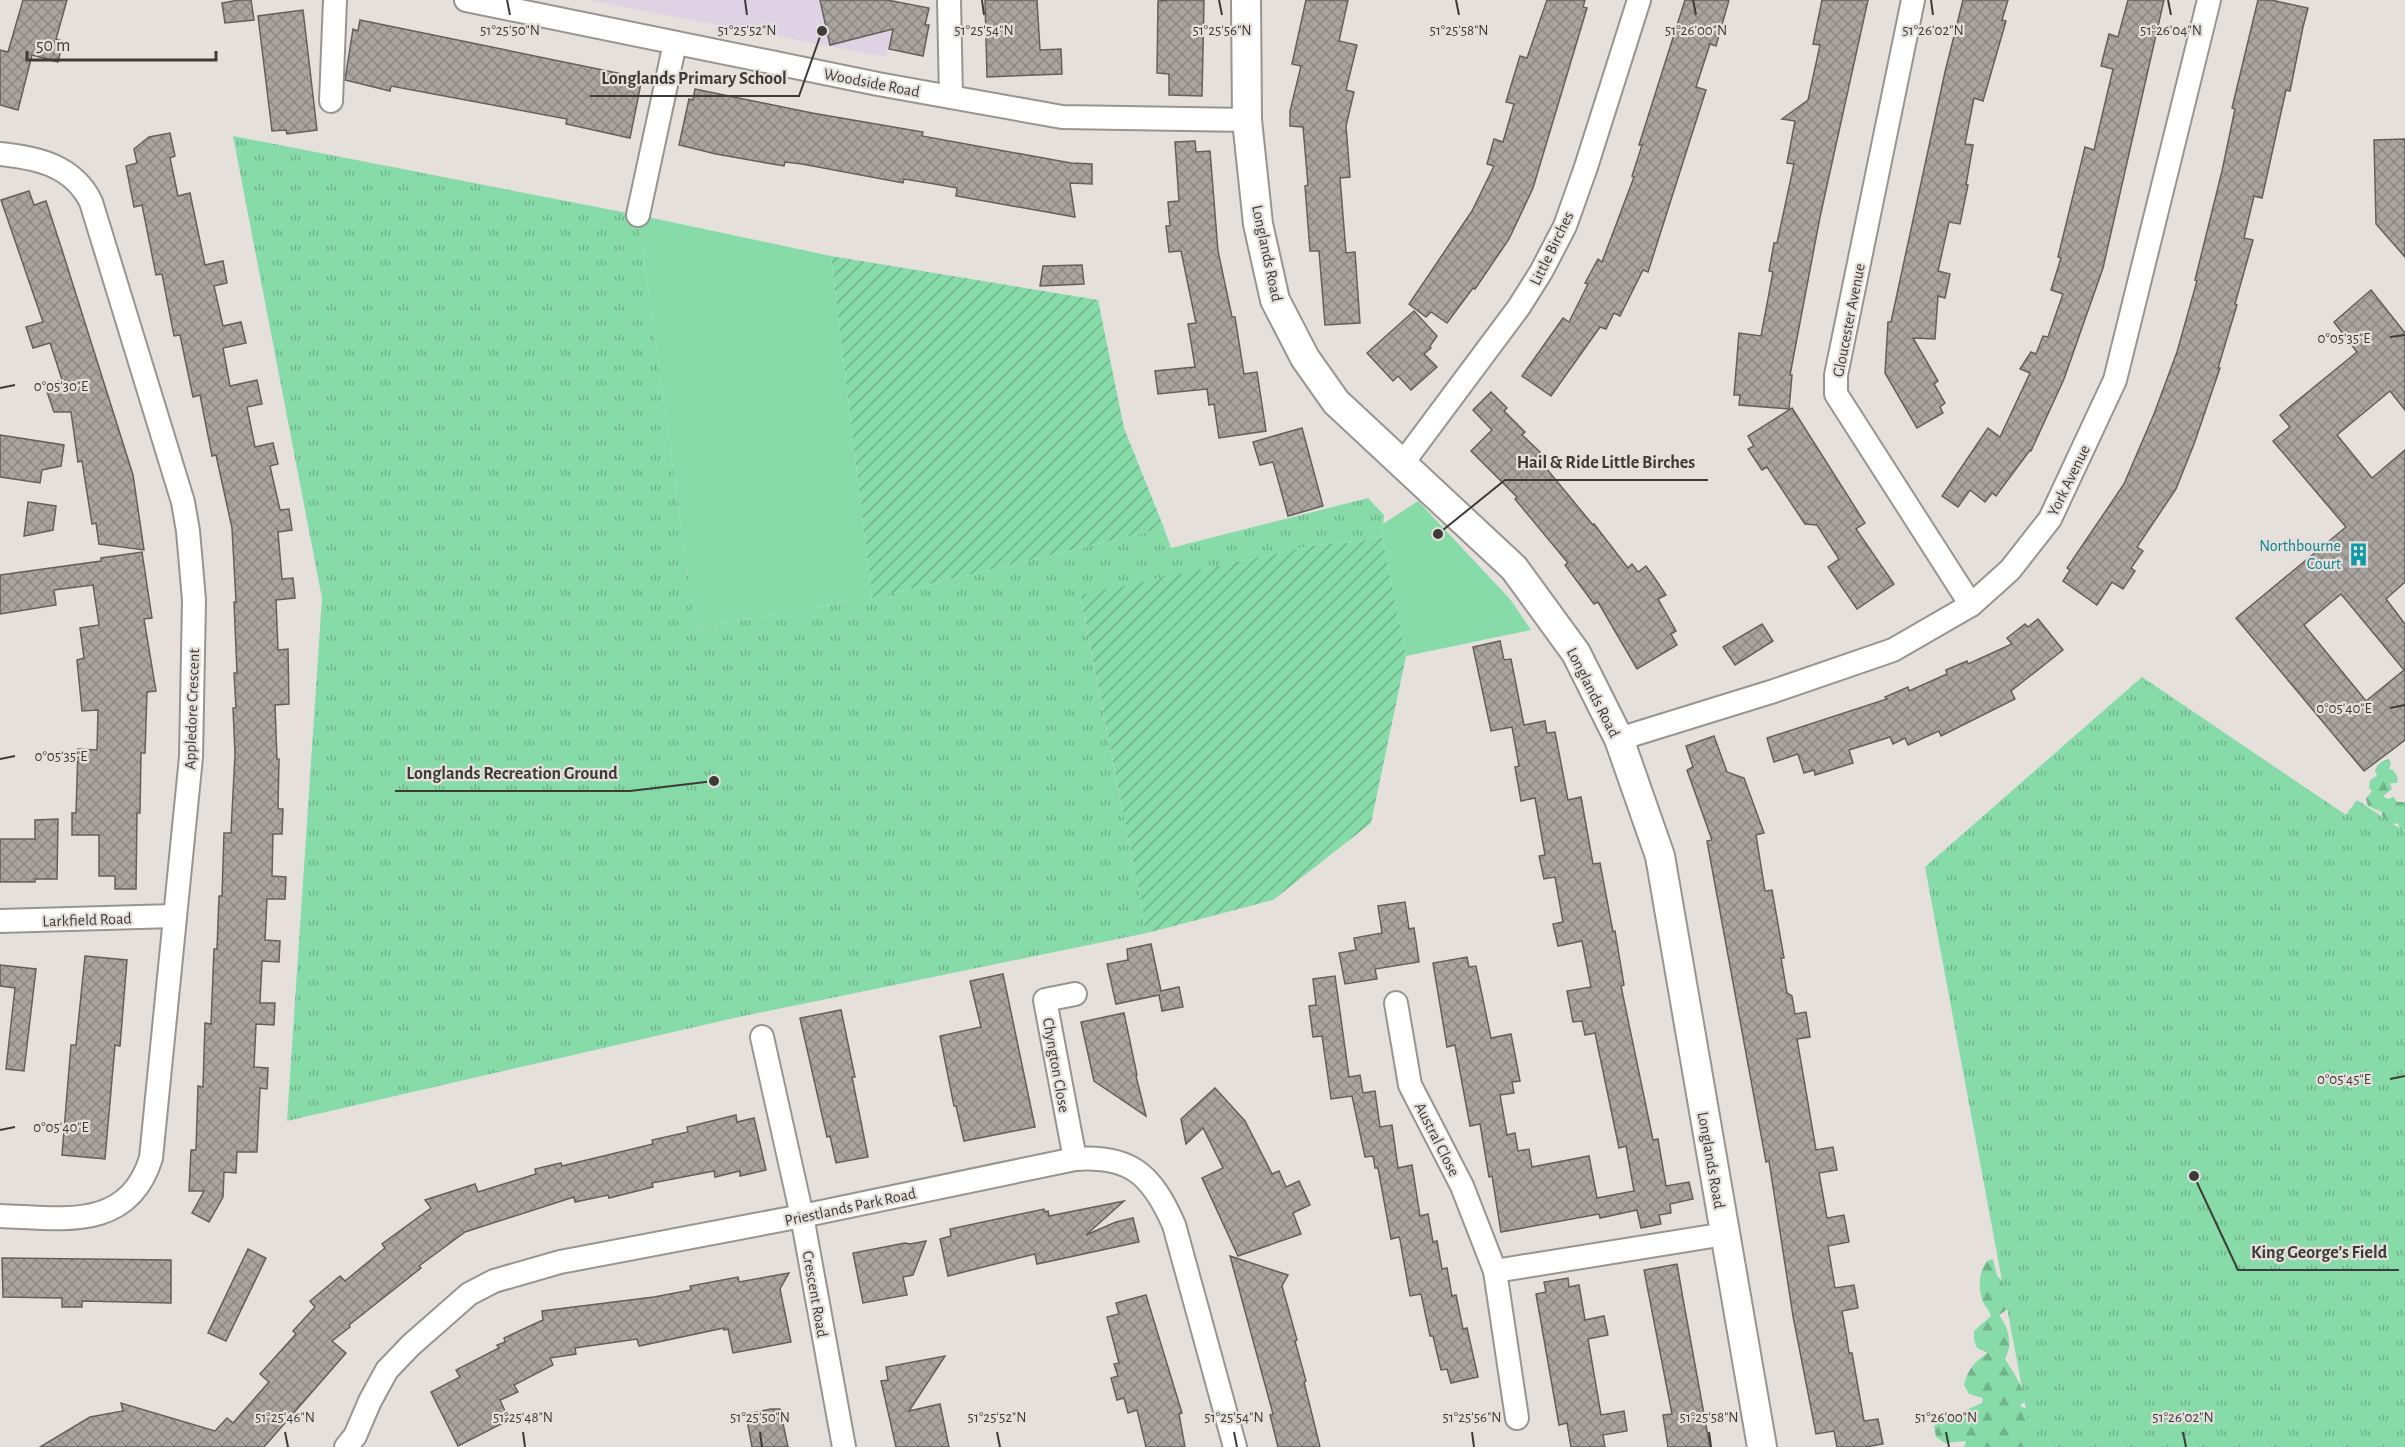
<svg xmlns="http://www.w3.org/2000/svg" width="2405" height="1447" font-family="'Alegreya Sans',sans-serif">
	<defs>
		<pattern id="forest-firs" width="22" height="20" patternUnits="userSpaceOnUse" patternTransform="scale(1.5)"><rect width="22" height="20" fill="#87dba8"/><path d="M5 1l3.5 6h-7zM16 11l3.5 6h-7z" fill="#70b38a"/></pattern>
		<pattern id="park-tufts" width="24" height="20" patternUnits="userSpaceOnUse" patternTransform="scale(1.5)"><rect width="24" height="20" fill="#87dba8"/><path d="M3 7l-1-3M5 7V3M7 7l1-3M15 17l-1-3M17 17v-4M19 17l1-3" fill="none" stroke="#70b38a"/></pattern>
		<pattern id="garden-furrows" width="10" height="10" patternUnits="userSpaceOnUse" patternTransform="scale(1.5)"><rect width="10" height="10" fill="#87dba8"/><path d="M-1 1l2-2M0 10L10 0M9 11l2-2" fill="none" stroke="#70b38a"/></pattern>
		<pattern id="building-cross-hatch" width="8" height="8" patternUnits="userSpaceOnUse" patternTransform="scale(1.5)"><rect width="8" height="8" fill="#a9a4a0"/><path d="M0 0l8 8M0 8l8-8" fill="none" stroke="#8b8783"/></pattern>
	</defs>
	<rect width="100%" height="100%" fill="#e5e0dc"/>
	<!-- education -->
	<path fill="#dfd2e5" d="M588,0H896L886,57Z"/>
	<!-- grass -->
	<g fill="#87dba8">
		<path d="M638,215L831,256L872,598L695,628Z"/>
		<path d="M1418,501L1510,599L1531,630L1406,656L1382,536L1383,524Z"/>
	</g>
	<!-- forest -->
	<g fill="url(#forest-firs)">
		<path d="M2389,759L2391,764L2389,769L2393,770L2398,778L2397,783H2390L2392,789L2383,796L2387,799L2394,797L2397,802H2405V832L2400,829L2398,823C2390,826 2387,821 2382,816V812L2368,806L2366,799L2372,791L2369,788L2370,780L2377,776L2375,771C2377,764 2381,761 2389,759Z"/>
		<path d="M1993,1259L1997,1276L2004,1282L2009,1308L1999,1315C2009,1328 2013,1345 2005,1359C2013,1371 2023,1387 2026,1400L2020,1406L2028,1410L2051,1447H1964L1966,1441L1945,1443L1936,1437L1934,1426C1948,1415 1966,1411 1982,1403L1983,1398L1969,1394L1964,1385C1968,1369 1974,1362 1988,1353L1977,1348L1974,1340V1331L1991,1316C1989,1309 1984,1306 1982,1299C1978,1287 1979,1271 1987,1261Z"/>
	</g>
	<!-- park -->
	<g fill="url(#park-tufts)">
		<path d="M233,136L638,215L695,628L872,598L1164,528L1171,548L1368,498L1384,515L1382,536L1357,542L1315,545L1080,596L1147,933L734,1018L287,1121L322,598Z"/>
		<path d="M2142,677L2346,815L2357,800L2405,832V1447H2033L1925,867Z"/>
	</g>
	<!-- garden -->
	<g fill="url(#garden-furrows)">
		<path d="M831,256L1098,300L1124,428L1164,528L872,598Z"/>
		<path d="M1382,536L1406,656L1371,823L1273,900L1147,933L1080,595L1315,545L1357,542Z"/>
	</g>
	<!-- building -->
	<g fill="url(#building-cross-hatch)" stroke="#635f5b" stroke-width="1.5" fill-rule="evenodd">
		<path d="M23,0H67L56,39L63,41L58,62L32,55L18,110L0,105V50L8,52Z"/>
		<path d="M239,0H251L254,20L225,23L222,3Z"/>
		<path d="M820,0H887L929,8L925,25H929L923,56L889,49L893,29L830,45Z"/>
		<path d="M985,0H1037L1040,50L1061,49L1062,74L987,77Z"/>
		<path d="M1170,0H1204L1202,96L1169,95V74L1157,73L1158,1Z"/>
		<path d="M1306,0H1348L1339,41L1357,45L1346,90L1354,92L1346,126L1350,177L1340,178L1346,253L1355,252L1360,323L1325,325L1319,251H1310L1305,186L1308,185L1303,127L1290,126V111L1301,66L1292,64Z"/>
		<path d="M1547,0H1585L1583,7L1587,8L1533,188L1509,239L1475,289L1473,288L1447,323L1431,312L1426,317L1409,304L1472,211L1494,166L1487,164L1494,139L1503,142L1514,104L1506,102L1520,56L1527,58Z"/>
		<path d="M1685,0H1729L1716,46L1710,44L1696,87L1706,90L1648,272L1643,270L1620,316L1614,313L1606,329L1600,327L1551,396L1522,376L1563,318L1569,322L1588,284L1585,283L1598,259L1602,262L1634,177L1632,176L1642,145H1639Z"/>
		<path d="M1822,0H1868L1820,217L1790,375H1792L1789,409L1739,405L1740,395H1734L1739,333L1761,336L1773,272L1769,271L1774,243H1777L1794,164L1787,163L1795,121L1782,119L1808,100L1820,45L1813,44Z"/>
		<path d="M1963,0H2008L2002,20L2006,21L1983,101L1974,98L1965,144L1973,145L1966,185H1968L1960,224L1949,222L1938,271L1950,274L1945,298L1938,296L1935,339L1913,338L1938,381L1934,384L1945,403L1940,407L1943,413L1917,428L1885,373L1888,322H1891L1945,72Z"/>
		<path d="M2128,0H2164L2103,268L2064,379L2031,451L2030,450L1996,496L1992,493L1985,502L1970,490L1958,507L1942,496L1988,428L2000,437L2030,373L2020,369L2031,352L2036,354L2043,336L2048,337L2063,294L2051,290L2061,258L2058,257L2085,147L2094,150L2113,69L2101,66L2109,34L2118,37Z"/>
		<path d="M2258,0H2271L2308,8L2303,27L2290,91L2286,90L2262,198L2254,196L2244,238L2253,240L2235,304L2237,305L2218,368H2220L2194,444L2176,489L2137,547L2143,551L2131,568L2135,571L2123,589L2112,582L2097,605L2063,581L2070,570L2067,568L2124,484L2154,414L2177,352L2197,281L2195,280L2222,171L2235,109L2232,108Z"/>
		<path d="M303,10L317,130L287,134L286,130L272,131L258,16Z"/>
		<path d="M360,20L642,78L630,138L566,124L567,119L391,86L390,91L345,80L353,29L358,31Z"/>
		<path d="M695,89L812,113L923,132L922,136L1071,163L1092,164V184L1070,183L1075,217L956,196L957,188L935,184L904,179L903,183L802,164L785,162L784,166L716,154L679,145L689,99L693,100Z"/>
		<path d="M170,133L175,156L170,158L178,196L190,193L205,265L223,261L227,283L214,286L223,326L241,322L246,343L223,348L230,386L257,380L262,404L247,407L255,447L273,443L278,464L270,466L280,510L289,509L292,530L278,532L282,579L293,578L295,598L276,600L278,650L288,649L289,704L275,705L277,759H279L278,809H283L282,834H273L272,876L286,877L285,899H267L265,940L280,941L279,962L262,961L260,1003H275L274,1025L256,1024L254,1067L268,1068L267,1089L260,1088L257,1152H237L236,1173L224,1172L223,1197L209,1222L192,1213L204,1191H189L191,1150H196L198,1086L203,1087L205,1023L211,1024L214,949H217L219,896H222L224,833H231L235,754L233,708H236L234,673H237L234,602H236L232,528L216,455L212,456L200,395L193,397L180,335L174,336L162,274L156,275L142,205L134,207L126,166L137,163L134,149L149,137Z"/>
		<path d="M2405,139V257L2376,224L2374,140Z"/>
		<path d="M1195,141L1196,152L1210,151L1218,251L1232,317H1235L1244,374L1257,372L1266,431L1219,438L1214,404L1209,405L1207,389L1158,394L1155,371L1195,367L1188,324L1196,323L1181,251L1169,252L1166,226H1170L1168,202L1179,201L1175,142Z"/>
		<path d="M29,191L34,205L46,201L62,250L133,475L144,550L99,544L96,523L92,524L82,461L78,462L71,412H54L45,386L62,380L56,361L50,343L33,348L26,327L43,322L1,200Z"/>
		<path d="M1082,265L1084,284L1040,286L1043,266Z"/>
		<path d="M2371,290L2405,333V410L2390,391L2337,435L2372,478L2405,450V582L2386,599L2405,624V740L2364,771L2236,618L2346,527L2273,441L2290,427L2280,415L2357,352L2334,322ZM2341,594L2404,670L2366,701L2304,625Z"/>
		<path d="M1414,311L1437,336L1430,346L1431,348L1424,354L1437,367L1411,390L1398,376L1393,381L1367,353Z"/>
		<path d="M1491,392L1507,408L1504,411L1525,432L1522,435L1540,452L1536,456L1593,525L1594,524L1628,568L1632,564L1638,572L1646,566L1654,577L1666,595L1658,599L1676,631L1671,634L1677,645L1637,669L1598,602L1594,604L1565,565L1568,563L1515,499L1517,497L1471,451L1492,430L1473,410Z"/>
		<path d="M1792,408L1865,523L1856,529L1894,584L1857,609L1828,567L1839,559L1817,525L1805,524L1767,467L1762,470L1748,449L1754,446L1748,436Z"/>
		<path d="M1302,428L1323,506L1288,516L1273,462L1260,465L1253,442Z"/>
		<path d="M0,435L64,445L61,466L42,470L40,483L0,477Z"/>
		<path d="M28,502L56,506L53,530L24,536Z"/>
		<path d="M142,552L152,618L144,619L156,691L147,692L145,753H141L140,813H137L136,889H115V876H99V835H72V813H76L78,749L97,750L98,710L82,711L77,660L84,658L80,628L99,625L93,585L54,590L56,605L0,614V575L101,561V558Z"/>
		<path d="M2038,619L2063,650L2011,691L2015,699L1941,736L1939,731L1908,745L1905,738L1893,744L1890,737L1849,750L1853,763L1815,775L1814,770L1804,773L1798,754L1774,762L1767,738L1887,699L1885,697L1908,687L1909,691L1947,674L1946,670L1967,661L1968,664L2012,644L2007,638L2025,624L2028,627Z"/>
		<path d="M1762,624L1773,641L1735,665L1723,647Z"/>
		<path d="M1500,641L1504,660L1511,659L1524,725L1545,721L1547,733L1555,732L1568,800L1581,797L1593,864L1600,863L1613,932L1615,931L1624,985L1621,986L1653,1140L1658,1139L1666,1186L1689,1182L1693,1199L1670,1204L1671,1213L1659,1215L1661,1224L1641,1228L1637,1210L1600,1218L1599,1214L1501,1232L1492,1176L1489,1177L1480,1124L1470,1126L1455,1045L1447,1047L1433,963L1467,957L1469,967L1476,966L1491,1038L1511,1034L1520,1081L1512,1082L1514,1093L1500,1095L1507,1135L1515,1133L1518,1151L1529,1149L1532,1167L1589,1156L1597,1198L1634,1191L1626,1146L1619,1148L1595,1033L1585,1035L1582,1021L1573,1022L1567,991L1591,987L1582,941L1558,946L1553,924L1563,922L1555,877L1544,879L1539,856L1545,855L1535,798L1521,801L1515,767L1519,766L1512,727L1491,731L1473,647Z"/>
		<path d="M1714,736L1727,772L1744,778L1764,833L1756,835L1765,891L1772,890L1784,958H1781L1787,993L1792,996L1795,1014L1806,1012L1810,1037L1797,1039L1816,1150L1833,1147L1837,1170L1819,1173L1827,1218L1844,1215L1849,1242L1828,1246L1835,1288L1854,1285L1858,1308L1842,1311L1846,1333L1849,1353H1852L1864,1421L1878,1419L1883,1444L1865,1447H1837L1834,1431L1816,1434L1793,1316L1769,1161L1766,1162L1707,841L1712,840L1687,770L1693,767L1686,746Z"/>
		<path d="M58,819L57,879H35V882H0V839H35V820Z"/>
		<path d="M1405,902L1409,929L1414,928L1419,962L1375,969L1377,979L1345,984L1339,953L1356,950L1354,938L1382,933L1378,906Z"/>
		<path d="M1151,944L1161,991L1179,987L1183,1007L1162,1011L1159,995L1116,1004L1107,964L1128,960L1127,949Z"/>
		<path d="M85,956L127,960L120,1046L115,1045L105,1159L62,1155L71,1045H76Z"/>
		<path d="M0,965L36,969L24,1071L6,1069L15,988L0,986Z"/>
		<path d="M1003,974L1035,1127L964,1141L956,1106H954L940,1036L981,1027L970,981Z"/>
		<path d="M1335,976L1349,1077L1360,1075L1363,1093L1375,1091L1380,1127L1392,1125L1398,1168L1412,1165L1420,1216L1428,1214L1433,1242L1437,1241L1442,1269L1447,1268L1452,1296L1456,1295L1463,1329L1467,1328L1478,1377L1451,1383L1447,1369L1441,1370L1433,1336H1430L1421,1294L1410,1296L1400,1240L1399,1237L1391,1239L1378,1168H1375L1373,1156L1365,1157L1352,1096L1331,1099L1322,1036L1313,1037L1309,1006L1316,1005L1313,979Z"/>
		<path d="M841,1010L855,1077H852L868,1157L836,1163L830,1136L827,1137L800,1018Z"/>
		<path d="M1124,1013L1137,1075L1136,1076L1146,1116L1094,1081L1081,1022Z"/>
		<path d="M1215,1088L1245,1121L1272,1174L1279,1171L1286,1187L1299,1181L1310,1205L1293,1213L1301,1234L1238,1256L1202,1178L1223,1168L1203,1128L1186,1144L1181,1119Z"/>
		<path d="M736,1115L737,1122L754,1118L766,1170L740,1176V1171L715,1177L714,1171L652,1183L653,1187L609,1198L608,1195L575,1202L574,1197L465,1232L419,1266L421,1268L349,1325L350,1327L332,1341L346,1353L264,1447H40L90,1417L123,1411L121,1403L215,1431L227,1418L233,1423L269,1382L260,1374L296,1334L293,1331L315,1307L310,1301L340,1276L345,1281L385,1248L382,1244L431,1208L425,1200L475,1184L478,1192L536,1174L535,1169L561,1163L562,1166L653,1144L652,1140L688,1132L687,1127Z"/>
		<path d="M1124,1201L1086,1235L1116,1222L1133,1218L1139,1242L1037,1264L1035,1254L948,1276L940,1239L951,1236L950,1229L1044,1209L1045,1212L1048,1211L1049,1216Z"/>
		<path d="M926,1241L913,1275L903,1277L907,1295L863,1303L853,1253L905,1243L910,1244Z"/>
		<path d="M248,1249L266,1258L226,1341L208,1333Z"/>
		<path d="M1230,1256L1288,1275L1282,1286L1297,1340L1295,1341L1306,1381L1304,1382L1320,1447H1278L1270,1415L1273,1414Z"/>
		<path d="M2,1258L171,1260V1303L82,1301V1307H62V1298L3,1297Z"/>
		<path d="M1677,1264L1683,1299L1710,1447H1668L1663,1415L1672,1414L1644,1270Z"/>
		<path d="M789,1273L780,1289L791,1342L733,1353L728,1329L724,1330V1328L639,1346L637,1339L575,1348L576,1354L550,1358L553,1365L514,1385L518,1392L500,1400L509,1420L458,1446L431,1392L460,1377L456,1370L499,1348L497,1345L505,1342L504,1338L543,1320L542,1311L654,1297L691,1290L690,1286L738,1277L739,1282Z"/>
		<path d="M1568,1278L1569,1287L1579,1285L1585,1320L1604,1316L1608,1335L1588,1339L1601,1415L1624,1411L1627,1431L1603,1435L1605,1447H1571L1567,1423L1559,1425L1536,1294L1546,1292L1544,1282Z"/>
		<path d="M1146,1295L1182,1413L1179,1414L1185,1447H1146L1137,1410L1128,1413L1124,1398L1117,1400L1111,1378L1118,1376L1114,1364L1119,1363L1107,1317L1119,1314L1116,1303Z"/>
		<path d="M945,1356L909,1411L940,1404L949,1447H896L881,1381L888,1380L886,1367Z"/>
		<path d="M771,1409H780L788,1447H752L746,1414Z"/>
	</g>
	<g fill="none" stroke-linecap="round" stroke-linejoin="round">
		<defs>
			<g id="minor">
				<path d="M466,0L878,84L1062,117L1247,120"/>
				<path d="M949,0L951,97"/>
				<path d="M1913,0L1836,375V394L1971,605"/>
				<path d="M331,101L335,0"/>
				<path d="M0,154C37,158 73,165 91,202L183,502L188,531L194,600L191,757L151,1158C128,1232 62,1218 0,1216"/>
				<path d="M638,215L675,43"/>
				<path d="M1402,464L1519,307L1541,272L1565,226L1586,167L1639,0"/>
				<path d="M1619,739L1774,691L1893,650L1971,605L2010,570L2050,519L2115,380L2209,0"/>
				<path d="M0,921L174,916"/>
				<path d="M1075,994L1045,1000L1075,1159"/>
				<path d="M1396,1003L1410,1085L1462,1186L1495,1271L1725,1234"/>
				<path d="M762,1037L802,1216L844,1447"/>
				<path d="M1495,1271L1517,1418"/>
				<path d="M346,1447L355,1436L370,1401L387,1370L411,1345L469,1294L494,1281L560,1262L802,1216L1075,1159C1131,1155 1152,1175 1174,1225L1235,1447"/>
			</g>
			<path id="tertiary" d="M1246,0L1247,120L1258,224L1275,300L1305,358L1336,402L1514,568L1576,653L1619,739L1660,856L1762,1447"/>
		</defs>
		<!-- minor casing -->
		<use href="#minor" stroke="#999490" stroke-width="26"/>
		<!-- tertiary casing -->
		<use href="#tertiary" stroke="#999490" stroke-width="32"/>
		<!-- minor -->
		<use href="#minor" stroke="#fff" stroke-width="22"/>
		<!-- tertiary -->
		<use href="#tertiary" stroke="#fff" stroke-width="28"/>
	</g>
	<!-- ticks -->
	<path fill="none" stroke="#3d3b39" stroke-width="2" d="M507,0L510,15M745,0L747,15M982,0L984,15M1219,0L1222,15M1456,0L1459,15M1693,0L1696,15M1931,0L1933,15M2168,0L2171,15M2390,337L2405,335M0,388L15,385M2390,708L2405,705M0,759L15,756M2390,1079L2405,1076M0,1130L15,1127M285,1432L288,1447M523,1432L525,1447M760,1432L762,1447M997,1432L1000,1447M1234,1432L1237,1447M1472,1432L1474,1447M1709,1432L1711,1447M1946,1432L1949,1447M2183,1432L2186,1447"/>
	<!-- icons -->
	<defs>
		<symbol id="building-bare" viewBox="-9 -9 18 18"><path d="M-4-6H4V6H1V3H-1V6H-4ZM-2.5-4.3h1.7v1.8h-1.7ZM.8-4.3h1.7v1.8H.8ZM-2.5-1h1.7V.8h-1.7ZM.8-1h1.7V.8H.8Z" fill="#0f9aa8" stroke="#e5e0dc" stroke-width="2.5" paint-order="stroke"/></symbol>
	</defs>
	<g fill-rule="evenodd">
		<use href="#building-bare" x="2342" y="538" width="33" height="33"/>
	</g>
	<g text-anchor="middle" stroke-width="4.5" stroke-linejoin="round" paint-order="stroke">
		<!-- street labels -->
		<g font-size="16" fill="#3d3b39" stroke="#e5e0dc">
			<text transform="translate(872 82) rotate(11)" y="6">Woodside Road</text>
			<text transform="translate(1551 248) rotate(-64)" y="6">Little Birches</text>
			<text transform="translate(1268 253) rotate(78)" y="6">Longlands Road</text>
			<text transform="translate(1848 320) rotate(-79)" y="6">Gloucester Avenue</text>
			<text transform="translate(2068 480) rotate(-64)" y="6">York Avenue</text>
			<text transform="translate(1594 692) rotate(63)" y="6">Longlands Road</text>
			<text transform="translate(191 709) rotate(-88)" y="6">Appledore Crescent</text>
			<text transform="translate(87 919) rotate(-2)" y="6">Larkfield Road</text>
			<text transform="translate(1057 1065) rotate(80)" y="6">Chyngton Close</text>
			<text transform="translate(1438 1139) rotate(63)" y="6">Austral Close</text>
			<text transform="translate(1712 1160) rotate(80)" y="6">Longlands Road</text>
			<text transform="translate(850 1206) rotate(-12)" y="6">Priestlands Park Road</text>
			<text transform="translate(816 1294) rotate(80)" y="6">Crescent Road</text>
		</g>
		<!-- culture labels -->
		<g font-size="16" fill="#0d838f" stroke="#e5e0dc" text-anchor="end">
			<text x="2341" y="551">Northbourne<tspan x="2341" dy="18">Court</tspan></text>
		</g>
	</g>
	<g font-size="15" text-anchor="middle" fill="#3d3b39" stroke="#e5e0dc" stroke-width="4.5" stroke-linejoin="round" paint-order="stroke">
		<text x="510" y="35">51°25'50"N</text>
		<text x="747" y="35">51°25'52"N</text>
		<text x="984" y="35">51°25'54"N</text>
		<text x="1222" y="35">51°25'56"N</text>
		<text x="1459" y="35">51°25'58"N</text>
		<text x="1696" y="35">51°26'00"N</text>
		<text x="1933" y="35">51°26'02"N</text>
		<text x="2171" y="35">51°26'04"N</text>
		<text x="2344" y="343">0°05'35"E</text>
		<text x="61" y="391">0°05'30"E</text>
		<text x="2344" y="713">0°05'40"E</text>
		<text x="61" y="761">0°05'35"E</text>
		<text x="2344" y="1084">0°05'45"E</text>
		<text x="61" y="1132">0°05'40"E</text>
		<text x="285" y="1422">51°25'46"N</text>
		<text x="523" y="1422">51°25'48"N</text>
		<text x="760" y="1422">51°25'50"N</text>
		<text x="997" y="1422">51°25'52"N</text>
		<text x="1234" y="1422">51°25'54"N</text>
		<text x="1472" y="1422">51°25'56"N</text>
		<text x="1709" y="1422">51°25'58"N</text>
		<text x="1946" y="1422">51°26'00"N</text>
		<text x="2183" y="1422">51°26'02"N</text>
	</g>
	<!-- callouts -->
	<path fill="none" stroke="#3d3b39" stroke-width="2" d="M822 31L799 96H590M1438 534L1505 480H1708M714 781L630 791H395M2194 1176L2238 1270H2399"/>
	<g fill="#3d3b39" stroke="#e5e0dc" stroke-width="2">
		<circle cx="822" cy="31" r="6"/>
		<circle cx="1438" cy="534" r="6"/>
		<circle cx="714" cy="781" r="6"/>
		<circle cx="2194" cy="1176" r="6"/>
	</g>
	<g font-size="18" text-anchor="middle" font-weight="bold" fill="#3d3b39" stroke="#e5e0dc" stroke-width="4.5" stroke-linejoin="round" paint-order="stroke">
		<text x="694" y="84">Longlands Primary School</text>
		<text x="1606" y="468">Hail &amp; Ride Little Birches</text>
		<text x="512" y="779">Longlands Recreation Ground</text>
		<text x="2319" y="1258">King George's Field</text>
	</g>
	<!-- scale -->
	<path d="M27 51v9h189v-9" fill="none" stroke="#3d3b39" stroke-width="3"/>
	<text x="36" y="51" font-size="18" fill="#3d3b39" stroke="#e5e0dc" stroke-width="4.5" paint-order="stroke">50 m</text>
</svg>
